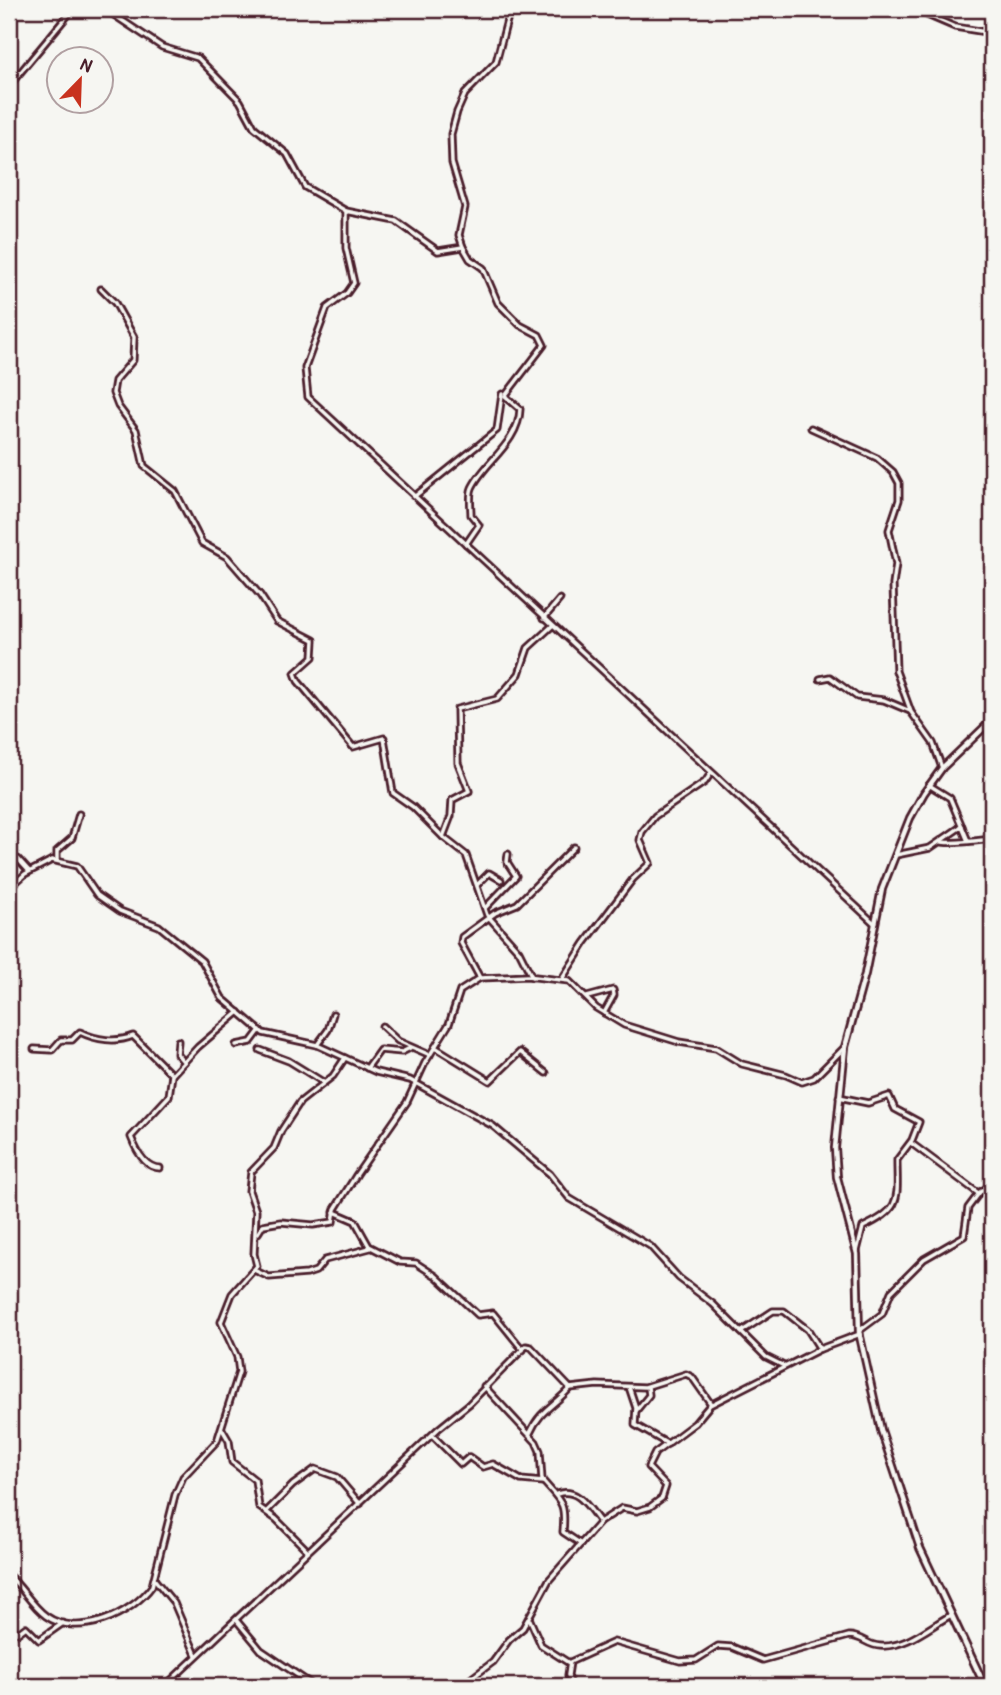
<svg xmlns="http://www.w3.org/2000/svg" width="1001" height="1695" font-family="'Patrick Hand',sans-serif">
	<rect width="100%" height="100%" fill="#f6f6f2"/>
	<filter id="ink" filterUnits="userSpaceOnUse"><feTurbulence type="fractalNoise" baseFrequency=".0143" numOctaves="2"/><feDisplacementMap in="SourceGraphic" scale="14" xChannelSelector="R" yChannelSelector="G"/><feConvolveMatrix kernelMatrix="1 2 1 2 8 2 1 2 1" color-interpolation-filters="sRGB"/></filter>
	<g filter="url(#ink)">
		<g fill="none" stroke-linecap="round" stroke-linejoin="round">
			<defs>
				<g id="minor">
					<path d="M105,9L162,47L198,58L240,101L254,127L287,154L305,187L346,211L396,221L438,251L463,247"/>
					<path d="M913,9L955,27L992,33"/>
					<path d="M9,86L73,9"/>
					<path d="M346,211V248L354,283L347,293L327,308L305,368L308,397L874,923"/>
					<path d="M101,289L115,303L134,337L133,360L115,381L113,393L118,406L136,430L144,466L175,491L202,543L227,557L260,595L277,621L314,640L313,657L295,673L298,681L353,747L384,738L393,793L413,807L443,837L466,855L487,915L519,951L532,977"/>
					<path d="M811,428L877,458L893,472L899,483V500L889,530L896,564L893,585L896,671L911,712L933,743L942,768"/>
					<path d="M415,496L497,430L502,394"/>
					<path d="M466,544L479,525L471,515C471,507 469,495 472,488C483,463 519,443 520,409L505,396L544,345L539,335L520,325L498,303L483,268L470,259L463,247L459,235L465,207L452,163L451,134L457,112L465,94L496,62L510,9"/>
					<path d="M544,618L560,599"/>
					<path d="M820,679L830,677L857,697L884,700L910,711"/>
					<path d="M929,785L950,798L968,841"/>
					<path d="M443,837L451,816L452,800L469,791L458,763L457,709L497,699L519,674L528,648L552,626"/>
					<path d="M942,842C958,844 975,841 992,839"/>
					<path d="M896,855L930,848L962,826"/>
					<path d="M9,858L18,859L29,871"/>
					<path d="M57,859V851L72,838L79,814"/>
					<path d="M9,884L13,885L25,874L52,860L77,866L97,895L120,911L159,926L202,961L222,998L263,1033L317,1045L376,1072L410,1080L493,1126L550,1174L569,1198L650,1246L679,1278L713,1304L766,1357L784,1366"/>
					<path d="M477,885L489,873L501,880"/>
					<path d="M485,908L516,876L507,862L508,854"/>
					<path d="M480,978L461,943L462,937L495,913L517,904L574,847"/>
					<path d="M562,979L585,943L633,879L650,863L640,840L642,832L655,816L705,782L711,773"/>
					<path d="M587,997L613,990L614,995L604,1013"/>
					<path d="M382,1026L398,1041L430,1055"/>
					<path d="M178,1041L177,1054L184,1062"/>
					<path d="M236,1045L251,1042L260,1030"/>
					<path d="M317,1045L328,1030L333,1014"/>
					<path d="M435,1047L490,1081L520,1052L546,1073"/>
					<path d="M34,1049L52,1050L61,1040H72L80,1032C96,1040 116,1043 133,1036L172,1075"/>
					<path d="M260,1050L289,1061L323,1082"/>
					<path d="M367,1068L380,1050L402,1052L410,1048"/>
					<path d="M839,1097L868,1103L889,1096L895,1109L919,1122L912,1140L897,1160C897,1198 903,1209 863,1227L857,1251"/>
					<path d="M911,1143L978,1193"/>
					<path d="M160,1168C145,1168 136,1150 131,1137L169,1096L172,1075L198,1047L239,1012"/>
					<path d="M334,1212L355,1221L369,1246L400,1262L416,1263L436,1276L478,1315L493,1313L523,1350"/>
					<path d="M258,1233L263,1225L281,1222L313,1225L333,1222L335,1209L357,1174L407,1102L425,1063L449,1024L460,991L480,978L527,976L569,981L596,1008L624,1025L679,1042L716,1048L742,1064L786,1075L802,1082L814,1078L845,1047"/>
					<path d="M256,1271L269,1277L307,1274L316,1271L325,1260L370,1248"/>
					<path d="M859,1331L882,1314L891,1292L924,1259L964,1236L968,1208L980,1192L992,1185"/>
					<path d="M741,1332L773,1311H784L808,1330L820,1349"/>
					<path d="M484,1386L536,1442L540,1451L542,1480C561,1502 566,1502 563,1532L581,1544"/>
					<path d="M629,1387L636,1408L635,1425L668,1444"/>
					<path d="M636,1411L649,1395L648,1387"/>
					<path d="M222,1429L229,1441L232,1462L255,1480L259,1507L276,1519L308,1551"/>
					<path d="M530,1433C540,1410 554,1406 570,1388"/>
					<path d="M433,1436L461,1464L469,1457L483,1467L493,1464L521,1480L543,1482"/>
					<path d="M557,1494C578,1487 588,1507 600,1522"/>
					<path d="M267,1511L293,1485L315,1469L337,1477L360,1504"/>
					<path d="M9,1576C23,1588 31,1605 46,1616C78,1639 132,1614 152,1586L175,1495L183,1477L217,1441L239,1372L237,1357L221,1322L232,1294L257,1266L254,1254L256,1211L249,1191L251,1172L274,1148L281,1131L300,1102L333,1076L345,1058"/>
					<path d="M155,1580L174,1603L196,1655"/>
					<path d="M530,1620L541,1645L569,1663"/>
					<path d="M237,1621L261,1650L314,1686"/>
					<path d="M9,1626L18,1633L26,1627L39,1640L63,1623"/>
					<path d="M165,1686L438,1429L469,1404L526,1346L531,1347L570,1388L597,1385L645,1387L686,1374L692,1377L711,1404"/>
					<path d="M461,1686L493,1662L509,1640L523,1628L549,1580L600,1522L622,1508L637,1511L650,1507L662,1498L666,1486L648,1467L655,1453L695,1423L710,1405L820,1349L860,1334"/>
					<path d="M571,1686L568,1675L570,1662L614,1642L680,1661L696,1660L718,1646L732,1647L763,1660L849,1636C862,1636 868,1646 880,1646C906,1648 929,1627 951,1615"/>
				</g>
				<path id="tertiary" d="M985,1686L920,1548L881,1430L859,1332L857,1254L837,1177L835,1148L845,1047L865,974L882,889L910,818L924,793L942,768L992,720"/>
			</defs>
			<!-- minor casing -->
			<use href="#minor" stroke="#4a1f2b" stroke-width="9"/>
			<!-- tertiary casing -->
			<use href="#tertiary" stroke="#4a1f2b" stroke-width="10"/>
			<!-- minor -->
			<use href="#minor" stroke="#f6f6f2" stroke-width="3.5"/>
			<!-- tertiary -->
			<use href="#tertiary" stroke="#f6f6f2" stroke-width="4.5"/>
		</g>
	</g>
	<!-- margin -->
	<rect width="1001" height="1695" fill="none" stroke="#f6f6f2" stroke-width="35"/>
	<rect x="18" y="18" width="966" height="1660" fill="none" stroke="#4a1f2b" stroke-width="2.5" filter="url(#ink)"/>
	<!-- north arrow -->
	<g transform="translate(80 80) rotate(23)"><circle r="33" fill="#f6f6f2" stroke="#b1a0a2" stroke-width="2"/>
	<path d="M0-5L12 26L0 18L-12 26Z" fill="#c8321e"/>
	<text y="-10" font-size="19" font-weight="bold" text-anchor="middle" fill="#4a1f2b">N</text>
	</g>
</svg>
